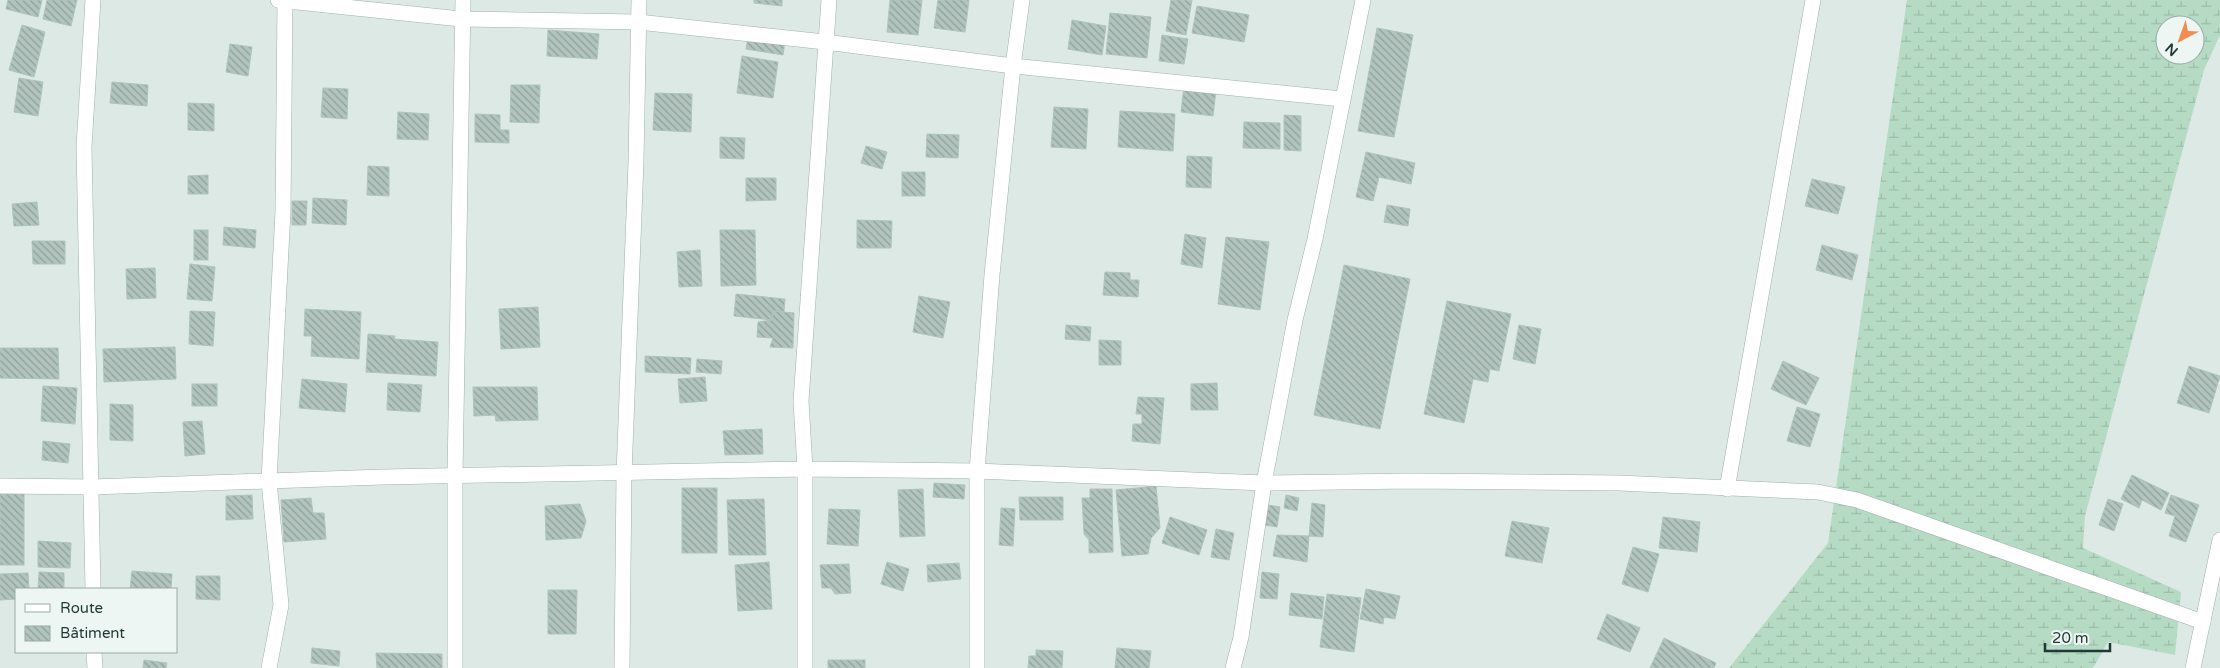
<svg xmlns="http://www.w3.org/2000/svg" width="2220" height="668" font-family="'Varela Round',sans-serif">
	<defs>
		<pattern id="wetland-marsh" width="20" height="14" patternUnits="userSpaceOnUse" patternTransform="scale(1.25)"><rect width="20" height="14" fill="#b5dbc4"/><path d="M1 5h8M5 5V1M11 12h8M15 12V8" fill="none" stroke="#9bbda9"/></pattern>
		<pattern id="building-back-hatch" width="6" height="6" patternUnits="userSpaceOnUse" patternTransform="scale(1.25)"><rect width="6" height="6" fill="#b2c4be"/><path d="M-1 5l2 2M0 0l6 6M5-1l2 2" fill="none" stroke="#90a09b"/></pattern>
	</defs>
	<rect width="100%" height="100%" fill="#dde9e5"/>
	<!-- wetland -->
	<path fill="url(#wetland-marsh)" fill-rule="evenodd" d="M1907,0H2220V35L2204,70L2085,516L2083,548L2181,592L2175,655L2108,642L2093,668H1729L1828,543ZM2165,25H2195V55H2165Z"/>
	<!-- building -->
	<g fill="url(#building-back-hatch)" stroke="#afc3bd">
		<path d="M8,0H42L38,17L6,9Z"/>
		<path d="M47,0H77L71,26L43,19Z"/>
		<path d="M754,0H782V6L754,3Z"/>
		<path d="M890,0H922L918,35L887,32Z"/>
		<path d="M938,0H969L965,32L934,28Z"/>
		<path d="M1171,0H1192L1186,35L1166,31Z"/>
		<path d="M1197,6L1249,15L1244,42L1192,33Z"/>
		<path d="M1110,13L1151,17L1147,58L1106,54Z"/>
		<path d="M1072,20L1106,26L1102,55L1068,49Z"/>
		<path d="M22,25L45,32L34,77L9,70Z"/>
		<path d="M1377,28L1413,35L1394,137L1358,131Z"/>
		<path d="M548,30L599,34L597,59L547,56Z"/>
		<path d="M1162,35L1188,39L1184,64L1159,61Z"/>
		<path d="M748,38L785,41L783,55L746,49Z"/>
		<path d="M230,44L252,47L248,76L226,72Z"/>
		<path d="M742,56L778,62L773,98L737,93Z"/>
		<path d="M19,78L43,82L38,116L14,112Z"/>
		<path d="M112,82L148,85L147,106L110,103Z"/>
		<path d="M511,85H540L539,123L510,122Z"/>
		<path d="M1184,86L1216,90L1213,116L1181,112Z"/>
		<path d="M323,88L348,89L347,119L321,117Z"/>
		<path d="M655,93L692,94L691,132L653,130Z"/>
		<path d="M188,103L214,104V131L188,130Z"/>
		<path d="M1054,107L1088,109L1086,149L1051,147Z"/>
		<path d="M1120,111L1175,114L1173,151L1118,147Z"/>
		<path d="M398,112L429,114L428,140L397,139Z"/>
		<path d="M475,114L500,115V130H509V143L475,142Z"/>
		<path d="M1284,115L1301,116V151L1284,150Z"/>
		<path d="M1244,122L1280,123V149L1243,148Z"/>
		<path d="M927,134L959,135L958,158L926,157Z"/>
		<path d="M720,137L745,138L744,159L720,158Z"/>
		<path d="M866,146L887,152L882,169L861,163Z"/>
		<path d="M1366,152L1415,163L1411,184L1379,177L1373,201L1356,197Z"/>
		<path d="M1187,156L1212,157L1211,188L1186,187Z"/>
		<path d="M368,166L389,167V196L367,195Z"/>
		<rect x="902" y="172" width="23" height="24"/>
		<path d="M208,175V194H188V176Z"/>
		<path d="M746,178H776V200L746,201Z"/>
		<path d="M1812,179L1845,187L1838,214L1805,206Z"/>
		<path d="M313,198L347,200L346,225L312,223Z"/>
		<path d="M292,201H307L306,225H292Z"/>
		<path d="M37,202L39,225L14,226L12,204Z"/>
		<path d="M1387,205L1410,209L1408,226L1384,222Z"/>
		<path d="M857,220L892,221L891,248H857Z"/>
		<path d="M224,227L256,230L255,248L223,245Z"/>
		<rect x="194" y="230" width="14" height="30"/>
		<path d="M720,230H755L756,285L721,286Z"/>
		<path d="M1185,234L1206,238L1202,268L1181,264Z"/>
		<path d="M1226,237L1269,242L1260,310L1218,304Z"/>
		<path d="M32,241H65V264H33Z"/>
		<path d="M1822,245L1858,255L1852,280L1816,270Z"/>
		<path d="M700,250L702,286L679,287L677,252Z"/>
		<path d="M190,264L215,267L212,301L187,299Z"/>
		<path d="M1344,265L1410,279L1380,429L1314,415Z"/>
		<path d="M155,268L156,298L127,299L126,269Z"/>
		<path d="M1105,272L1130,273V280H1139L1138,297L1103,295Z"/>
		<path d="M736,294L785,299L784,312L773,311L772,320L734,316Z"/>
		<path d="M919,296L950,302L943,338L913,332Z"/>
		<path d="M1447,301L1511,314L1499,371L1490,369L1488,382L1473,379L1464,423L1424,414Z"/>
		<path d="M538,307L540,347L501,349L499,309Z"/>
		<path d="M305,309L361,312L359,359L311,356L312,336H304Z"/>
		<path d="M190,311L215,312L213,346L189,344Z"/>
		<path d="M773,311L794,313L793,348L770,347L773,338L757,337L758,322L772,320Z"/>
		<path d="M1066,325L1091,327L1090,341L1065,339Z"/>
		<path d="M1519,325L1541,329L1535,364L1513,359Z"/>
		<path d="M368,334L395,336L394,339L438,342L436,376L366,372Z"/>
		<path d="M1099,340L1121,341V365H1099Z"/>
		<path d="M175,347L176,379L104,382L103,349Z"/>
		<path d="M0,348H58L59,379L0,378Z"/>
		<path d="M645,356L691,358L690,374L645,372Z"/>
		<path d="M697,359L722,361L721,374L696,372Z"/>
		<path d="M1783,361L1819,378L1806,405L1771,389Z"/>
		<path d="M2189,366L2220,376L2209,413L2177,403Z"/>
		<path d="M705,377L707,401L680,403L678,379Z"/>
		<path d="M302,379L347,384L345,412L299,408Z"/>
		<path d="M388,383L422,385L420,412L387,410Z"/>
		<path d="M1217,383L1218,410H1191V384Z"/>
		<rect x="192" y="384" width="25" height="22"/>
		<path d="M43,386L77,388L75,424L41,421Z"/>
		<path d="M473,387H537L538,420L496,421L495,415L474,416Z"/>
		<path d="M1138,397L1164,398L1160,444L1132,441L1133,424H1142V414H1136Z"/>
		<path d="M110,404L133,405V441L110,440Z"/>
		<path d="M1797,407L1820,414L1810,447L1787,441Z"/>
		<path d="M202,421L205,454L185,456L183,422Z"/>
		<path d="M762,429L763,454L725,455L723,431Z"/>
		<path d="M43,441L70,444L68,463L42,460Z"/>
		<path d="M2132,475L2169,493L2161,510L2142,500L2139,508L2121,499Z"/>
		<path d="M934,483L965,485L964,499L933,497Z"/>
		<path d="M1156,486L1160,528L1151,538L1148,554L1122,556L1116,490Z"/>
		<rect x="682" y="488" width="35" height="65"/>
		<path d="M923,489L925,536L900,537L898,490Z"/>
		<path d="M1090,489H1112L1113,552L1089,553V540L1084,534L1082,498H1090Z"/>
		<rect x="0" y="494" width="24" height="71"/>
		<path d="M252,495L253,519L226,520V496Z"/>
		<path d="M1286,495L1299,498L1297,511L1284,508Z"/>
		<path d="M2171,495L2199,505L2186,542L2169,536L2175,516L2165,513Z"/>
		<path d="M1019,497H1063V520H1020Z"/>
		<path d="M311,498L313,513H324L326,539L284,542L281,500Z"/>
		<path d="M764,499L766,555H729L727,500Z"/>
		<path d="M2108,499L2123,504L2114,531L2099,525Z"/>
		<path d="M1312,503L1325,505L1323,537L1309,536Z"/>
		<path d="M580,504L586,521L581,538L546,540L545,506Z"/>
		<path d="M1268,505L1280,507L1277,527L1265,525Z"/>
		<path d="M1001,508L1015,509L1013,546L999,545Z"/>
		<path d="M829,509L860,510L858,546L827,544Z"/>
		<path d="M1170,517L1207,530L1199,555L1162,543Z"/>
		<path d="M1663,517L1700,522L1697,552L1659,548Z"/>
		<path d="M1512,521L1549,528L1542,563L1505,556Z"/>
		<path d="M1216,529L1234,533L1229,560L1211,557Z"/>
		<path d="M1277,535L1309,536L1307,562L1273,556Z"/>
		<path d="M38,541L71,543L70,568L38,567Z"/>
		<path d="M1633,547L1659,554L1648,592L1622,584Z"/>
		<path d="M769,562L772,609L738,611L735,565Z"/>
		<path d="M887,562L909,569L903,591L881,584Z"/>
		<path d="M959,563L961,579L928,582L927,565Z"/>
		<path d="M849,564L851,593L835,594L831,588H822L820,565Z"/>
		<path d="M132,571L172,574L171,589H130Z"/>
		<path d="M39,572L64,573V589H38Z"/>
		<path d="M1262,572L1279,574L1277,599L1260,598Z"/>
		<path d="M28,573L29,589H16V599L0,600V574Z"/>
		<path d="M196,576H220V600L196,599Z"/>
		<path d="M1366,589L1400,596L1395,619L1384,617L1383,624L1360,619Z"/>
		<path d="M548,590H577L576,634H548Z"/>
		<path d="M1291,593L1324,597L1322,619L1289,615Z"/>
		<path d="M1327,594L1361,598L1354,652L1320,647Z"/>
		<path d="M1607,614L1640,628L1630,652L1597,639Z"/>
		<path d="M1664,638L1716,663L1714,668H1650Z"/>
		<path d="M312,648L340,651L339,666L311,663Z"/>
		<path d="M1117,648L1151,651L1149,668H1115Z"/>
		<path d="M1036,650L1063,651L1062,668H1028L1029,656H1036Z"/>
		<path d="M376,653L442,654V668H377Z"/>
		<path d="M144,660L167,663L166,668H143Z"/>
		<rect x="828" y="660" width="37" height="8"/>
	</g>
	<g fill="none" stroke-linecap="round" stroke-linejoin="round">
		<defs>
			<g id="street">
				<path d="M93,0L84,147L93,589"/>
				<path d="M278,0L461,19L638,22L825,42L1013,66L1342,99"/>
				<path d="M0,486L92,487L383,477L805,469L977,471L1264,483L1410,481L1619,483L1818,492L1857,500L2203,622"/>
				<path d="M1727,489L1813,0"/>
				<path d="M94,652L95,668"/>
				<path d="M269,668L281,605L269,481L283,211L285,0"/>
				<path d="M455,668V476L463,0"/>
				<path d="M622,668L624,474L636,162L639,0"/>
				<path d="M805,668V469L801,401L829,0"/>
				<path d="M977,668V471L992,275L1013,66L1022,0"/>
				<path d="M1233,668L1241,637L1264,483L1295,320L1315,239L1363,0"/>
				<path d="M2193,668L2220,540"/>
			</g>
		</defs>
		<!-- street casing -->
		<use href="#street" stroke="#a0b1ad" stroke-width="16"/>
		<!-- street -->
		<use href="#street" stroke="#fff" stroke-width="15"/>
	</g>
	<!-- legend -->
	<rect x="15" y="588" width="162" height="65" fill="#edf6f3" stroke="#9baaa7"/>
	<rect x="25" y="604" width="25" height="8" fill="#ffffff" stroke="#9baaa7"/>
	<text x="60" y="613" font-size="15" fill="#1f3935">Route</text>
	<rect x="25" y="626" width="25" height="15" fill="url(#building-back-hatch)" stroke="#9baaa7"/>
	<text x="60" y="638" font-size="15" fill="#1f3935">Bâtiment</text>
	<!-- north arrow -->
	<g transform="translate(2180 40) rotate(221)"><circle r="24" fill="#edf6f3" stroke="#9baaa7"/>
	<path d="M0-4L9 19L0 12L-9 19Z" fill="#f48c50"/>
	<text y="-8" font-size="14" font-weight="bold" text-anchor="middle" fill="#1f3935">N</text>
	</g>
	<!-- scale -->
	<path d="M2045 643v8h65v-8" fill="none" stroke="#1f3935" stroke-width="2.5"/>
	<text x="2052" y="643" font-size="15" fill="#1f3935" stroke="#edf6f3" stroke-width="4" paint-order="stroke">20 m</text>
</svg>
